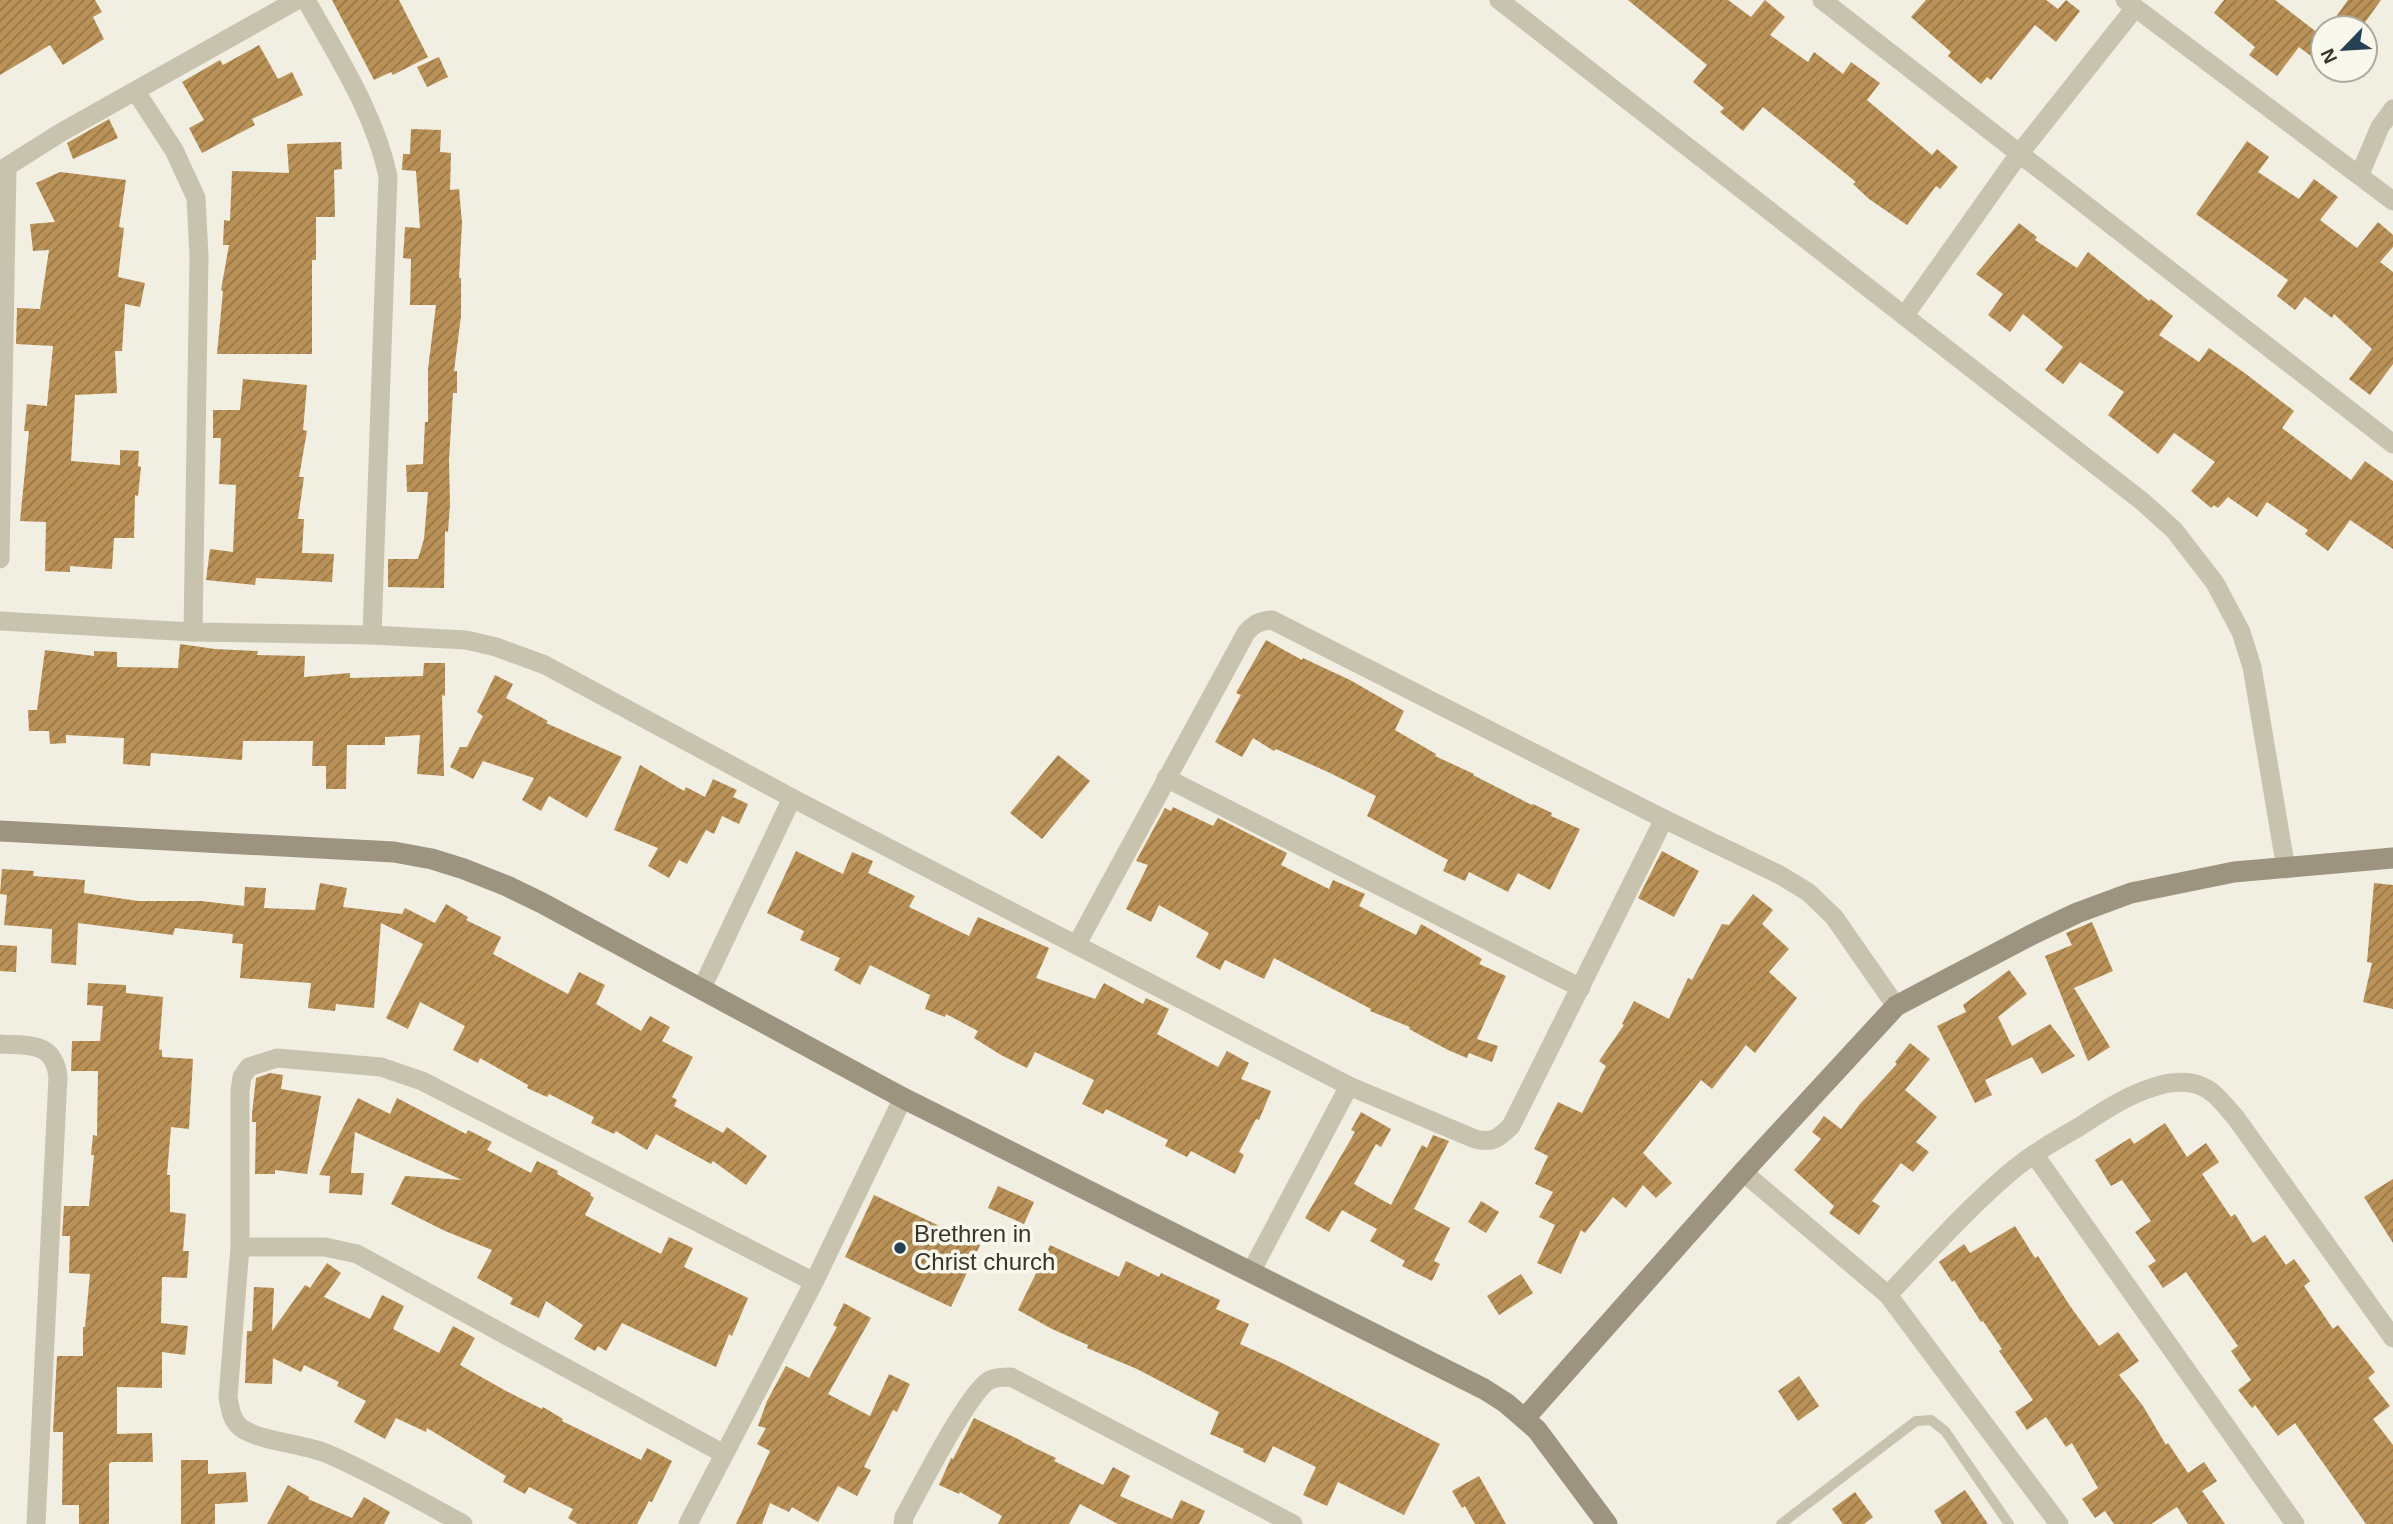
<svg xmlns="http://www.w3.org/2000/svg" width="2393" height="1524" font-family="Helvetica,sans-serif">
	<defs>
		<pattern id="building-hatch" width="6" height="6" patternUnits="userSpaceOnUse" patternTransform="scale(1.75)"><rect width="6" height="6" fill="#ba9156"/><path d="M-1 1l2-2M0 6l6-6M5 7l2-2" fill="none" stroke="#987747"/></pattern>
	</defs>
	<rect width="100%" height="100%" fill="#f1efe1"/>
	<!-- building -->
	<g fill="url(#building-hatch)">
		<path d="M0,0H95L102,12L93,17L104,39L63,65L50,45L0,75Z"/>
		<path d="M332,0H399L428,57L393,75L391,72L374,80Z"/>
		<path d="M1628,0H1728L1751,17L1765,0L1785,17L1770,35L1808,62L1814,52L1843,74L1851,62L1880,83L1867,100L1932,155L1937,149L1958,167L1940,189L1936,186L1907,225L1869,199L1853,184L1856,182L1763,107L1743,131L1720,112L1724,108L1693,82L1707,65Z"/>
		<path d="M1926,0H2046L2058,9L2066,0L2080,11L2056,42L2035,25L1991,80L1987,77L1981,84L1948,56L1951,52L1911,17Z"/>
		<path d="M2224,0H2275L2323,37V65L2299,47L2277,76L2249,55L2255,47L2214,13Z"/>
		<path d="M2348,0H2381L2361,28H2328Z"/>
		<path d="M259,45L278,79L292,72L303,95L252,119L255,125L202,153L189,128L204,120L182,82L220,60L223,65Z"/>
		<path d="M439,57L448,77L427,87L417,67Z"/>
		<path d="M109,119L118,138L73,159L67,143Z"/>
		<path d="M411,129L441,130L440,152L451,153L450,190L459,189L462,223L459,278H461V316L454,371H457V393H453L449,460L450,504L448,532L445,531L444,588L388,587V559H418L424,539L428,492H407L406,465L423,464L425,422H428V369L436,305H410L411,259L403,258L405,227L420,228L416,171L402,170L403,154H410Z"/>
		<path d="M2247,141L2269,157L2258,172L2299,199L2314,179L2338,197L2320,220L2357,248L2378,222L2393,235V247L2380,262L2393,272V364L2370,395L2349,379L2372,349L2334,314L2332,318L2305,297L2295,310L2277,296L2288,280L2196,214Z"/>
		<path d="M341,142L342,169L334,170L335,217H316V260H312V354H217L223,291L221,290L229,245H223L224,220L230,221L232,171L289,173L287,144Z"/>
		<path d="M60,172L126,180L119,227L124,228L118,277L145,283L140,307L125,304L122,351H115L117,393L75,395L71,461L120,465V450L139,451L138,466L141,467L138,496L135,495L134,538H114L112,569L70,566V572L45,571L46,522L20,521L29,431H24L27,404L47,406L53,346L16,344L17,308L40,309L49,250L33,251L30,224L55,222L36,183Z"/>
		<path d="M2019,223L2037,237L2035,240L2077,268L2088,252L2149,301L2151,299L2173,316L2159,335L2199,362L2209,348L2246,374L2294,411L2282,428L2351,480L2365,461L2393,481V549L2350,520L2328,551L2305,534L2308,530L2267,502L2257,517L2228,497L2218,508L2214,505L2211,508L2191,491L2215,462L2174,433L2158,454L2108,415L2124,392L2080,362L2063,384L2045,370L2063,347L2023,314L2010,332L1988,315L2003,294L1976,274Z"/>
		<path d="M243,379L307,385L303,430L307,431L299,477H304L298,519H304L302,553L334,554L332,582L256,578L255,585L206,580L210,549L233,552L236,485L219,484L221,438H213V410H240Z"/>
		<path d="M1266,640L1302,660L1303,658L1350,680L1404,711L1395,730L1436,754L1435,756L1474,774L1473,775L1532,805L1533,804L1552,813L1551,816L1580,829L1550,890L1518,873L1508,892L1469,872L1465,881L1443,871L1448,860L1367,816L1376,796L1328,772L1276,749L1274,751L1253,738L1242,757L1215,742L1241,695L1236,693Z"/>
		<path d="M180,644L215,649L258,651L257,655L305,656L304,677L350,673V678L423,676L424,663H445V696L442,695L444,776L417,774L420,735L385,737V745H347L346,789H326V766H312L313,741H243L242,760L151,753L150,766L123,764L124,738L66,735V743L50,744L49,731H29L28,710H37L45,650L94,656V651L117,652V667L178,668Z"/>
		<path d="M495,675L513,684L506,698L548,721L546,723L622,757L587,818L549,796L541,811L522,800L534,778L483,761L473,779L450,767L460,747H467L483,716L477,712Z"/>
		<path d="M1058,755L1090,781L1042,839L1010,813Z"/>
		<path d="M640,765L684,791L686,787L705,797L713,779L737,790L733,797L748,804L739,824L722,816L714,834L706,830L687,864L679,860L669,878L648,866L658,848L614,830Z"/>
		<path d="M1173,807L1213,826L1218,818L1287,853L1281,865L1329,889L1333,880L1365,894L1359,906L1416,935L1421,924L1482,959L1479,964L1506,976L1477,1039L1498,1046L1492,1062L1469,1053L1467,1058L1448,1050L1409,1029L1410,1027L1370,1011L1371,1009L1274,958L1264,979L1225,960L1220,970L1196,957L1209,933L1159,905L1151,922L1126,909L1148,865L1136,861L1165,808L1171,811Z"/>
		<path d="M796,851L843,874L852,852L873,861L868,873L915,896L909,907L969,936L978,917L1049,948L1036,978L1095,999L1104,983L1143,1004L1146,998L1169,1009L1157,1034L1218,1067L1227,1051L1249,1063L1241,1079L1271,1091L1259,1120L1256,1119L1239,1152L1244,1155L1235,1174L1191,1151L1187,1157L1165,1146L1168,1140L1106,1109L1103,1114L1082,1104L1094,1080L1035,1052L1027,1068L1001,1055L974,1038L978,1031L946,1014L945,1017L925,1009L930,995L870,965L860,985L834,970L840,958L800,940L804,931L767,913Z"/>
		<path d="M1662,851L1699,871L1674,917L1638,898Z"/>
		<path d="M2,869L34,871L33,876L85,880L84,893L138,901H201L244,906L245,887L266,888L264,908L315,910L320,883L347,888L343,907L402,914L405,908L435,923L446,904L468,917L466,920L501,937L493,954L568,994L579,972L605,985L596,1004L641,1031L650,1016L670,1027L662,1041L693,1057L672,1097L677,1100L674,1106L723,1133L727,1127L767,1156L746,1185L713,1161L711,1164L656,1134L647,1150L616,1131L614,1134L591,1123L594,1117L549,1094L547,1097L527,1088L528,1085L480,1058L478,1063L453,1050L465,1026L420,1002L408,1029L386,1018L423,944L381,923L374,1008L336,1004L335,1011L308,1008L311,983L240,978L243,944L232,943L233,934L175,928L173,935L78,923L76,965L51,963L52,929L4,925L7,895L0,894Z"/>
		<path d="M2374,883L2393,885V1009L2363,1002L2372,963L2367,962Z"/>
		<path d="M1753,894L1773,910L1762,924L1789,949L1769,972L1797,998L1755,1053L1746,1045L1712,1089L1701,1080L1643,1153L1672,1183L1656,1198L1643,1185L1626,1208L1613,1197L1585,1233L1581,1230L1561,1274L1537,1263L1555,1225L1539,1217L1553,1192L1535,1184L1548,1156L1534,1149L1558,1102L1582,1113L1606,1066L1599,1061L1624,1025L1622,1024L1634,1001L1669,1019L1688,978L1692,980L1722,924L1729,925Z"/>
		<path d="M2092,922L2113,971L2074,988L2110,1047L2088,1061L2045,956L2072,945L2066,933Z"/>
		<path d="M0,945L17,946L16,972L0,971Z"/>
		<path d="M2009,970L2027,994L1998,1017L2012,1046L2050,1024L2075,1056L2042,1074L2032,1057L1985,1080L1992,1095L1975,1103L1937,1026L1966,1012L1963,1005Z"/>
		<path d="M88,983L126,985V993L163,997L159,1050H162V1057L193,1059L189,1129L171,1127L167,1175H170V1212L186,1214L183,1251H189L187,1278L162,1277L161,1323L188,1326L185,1355L162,1352V1388L117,1387V1434L152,1433L153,1462H111L109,1464V1524H79V1505H62L63,1432H53L57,1356H83V1327H85L90,1274L69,1273L70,1236H62L64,1206H89L94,1155H91L93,1135L97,1136L98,1071H71L72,1041H100L103,1006L87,1005Z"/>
		<path d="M1910,1043L1930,1059L1905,1090L1937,1117L1916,1142L1929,1152L1913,1172L1901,1163L1872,1201L1880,1206L1859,1235L1829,1213L1834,1206L1794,1170L1821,1139L1812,1132L1824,1116L1841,1129L1860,1104L1897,1064L1895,1062Z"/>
		<path d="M270,1073L283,1075L281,1089L321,1096L307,1174L275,1170V1174H255L256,1122H252V1114L256,1078Z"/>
		<path d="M358,1098L390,1114L397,1098L466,1134L468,1130L492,1142L487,1150L531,1173L537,1161L558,1171L557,1174L591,1193L590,1195L594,1198L585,1215L661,1254L669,1237L693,1248L684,1267L748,1298L732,1336L729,1334L716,1367L622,1323L606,1351L598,1346L595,1351L574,1339L583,1325L546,1301L539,1318L510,1304L513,1298L477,1278L492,1250L445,1231L391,1204L405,1176L462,1180L355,1132L351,1173H364L362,1195L329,1193L330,1176L319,1175Z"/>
		<path d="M1361,1112L1391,1129L1381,1147L1376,1144L1354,1184L1391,1205L1422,1145L1427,1148L1433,1135L1449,1141L1414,1209L1450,1228L1434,1261L1440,1264L1432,1281L1402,1266L1405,1261L1370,1241L1377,1229L1342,1210L1329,1232L1305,1218L1355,1132L1351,1130Z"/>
		<path d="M2165,1123L2187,1157L2206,1143L2219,1162L2202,1174L2231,1217L2235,1214L2253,1243L2265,1235L2286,1265L2294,1259L2310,1281L2304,1286L2333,1329L2338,1325L2375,1372L2368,1378L2390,1406L2373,1419L2393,1445V1524H2366L2295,1423L2278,1436L2255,1405L2252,1408L2238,1390L2251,1380L2231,1351L2238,1346L2186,1272L2163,1288L2148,1266L2156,1261L2135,1232L2151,1221L2122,1180L2111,1186L2095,1160L2130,1138L2134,1144Z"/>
		<path d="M2393,1179V1243L2364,1197Z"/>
		<path d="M998,1186L1034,1202L1024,1224L988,1208Z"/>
		<path d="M874,1195L980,1245L951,1307L845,1257Z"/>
		<path d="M1481,1201L1499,1212L1486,1233L1468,1222Z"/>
		<path d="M2015,1226L2035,1258L2038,1256L2070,1306L2099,1346L2118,1332L2139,1361L2119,1375L2143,1406L2166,1445L2168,1443L2188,1473L2204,1462L2217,1481L2202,1491L2225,1524H2188L2177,1507L2151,1524H2114L2105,1511L2095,1518L2082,1499L2098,1488L2072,1443L2066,1447L2046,1417L2027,1430L2015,1412L2033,1400L1999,1351L2002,1349L1983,1321L1981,1322L1954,1280L1952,1282L1939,1262L1964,1244L1970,1253Z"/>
		<path d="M1050,1245L1119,1277L1126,1261L1159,1277L1161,1273L1220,1300L1216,1309L1249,1324L1240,1344L1282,1363L1440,1444L1404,1515L1338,1482L1327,1506L1303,1495L1316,1467L1273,1446L1265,1463L1243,1452L1244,1449L1210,1434L1219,1412L1137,1369L1087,1348L1088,1345L1052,1329L1018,1310Z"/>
		<path d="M327,1263L341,1273L324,1297L370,1319L382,1295L404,1306L393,1329L439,1353L453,1326L475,1338L460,1365L506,1391L542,1409L543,1407L563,1419L562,1421L641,1460L647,1448L672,1461L652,1502L649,1501L637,1524H578L568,1518L573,1509L529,1487L525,1494L503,1482L506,1476L427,1428L426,1432L396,1418L385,1439L354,1422L366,1401L337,1386L339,1382L304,1365L301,1372L273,1358L272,1384L245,1383L247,1331H252L254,1287L274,1288L272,1331L305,1285L310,1288Z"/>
		<path d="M1521,1274L1533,1293L1499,1315L1487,1296Z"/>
		<path d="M844,1303L871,1318L828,1394L870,1416L889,1374L910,1384L897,1412L893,1410L864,1467L871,1470L857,1496L838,1486L818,1522L792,1507L789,1512L770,1503L762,1524H736L770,1451L757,1444L766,1428L758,1426L767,1401L786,1366L809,1378L837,1327L833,1325Z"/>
		<path d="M1799,1376L1819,1406L1798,1421L1778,1391Z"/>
		<path d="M974,1418L1022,1441V1442L1056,1458L1054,1461L1103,1485L1113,1467L1130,1476L1120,1496L1172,1519L1181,1500L1205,1511L1199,1524H1118L1080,1504L1069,1524H998L1002,1516L960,1492L959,1494L939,1485L951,1458L953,1459Z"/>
		<path d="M181,1460H208V1474L246,1472L248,1502L215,1504V1524H181Z"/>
		<path d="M1479,1476L1506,1524H1475L1465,1506L1462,1508L1452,1491Z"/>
		<path d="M288,1485L309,1497L308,1499L352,1518L364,1497L390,1512L384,1524H267Z"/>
		<path d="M1965,1490L1988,1524H1942L1934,1511Z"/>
		<path d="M1855,1492L1873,1517L1864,1524H1843L1832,1509Z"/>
	</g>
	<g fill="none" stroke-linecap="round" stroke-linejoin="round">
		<!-- lane -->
		<path stroke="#c8c3ae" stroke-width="10" d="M1781,1524L1916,1421L1931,1420L1945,1431L2009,1524"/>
		<!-- street -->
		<g stroke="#c8c3ae" stroke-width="19">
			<path d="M306,0C338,57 374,112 388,176L372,635"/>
			<path d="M1499,0L2143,502L2174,530L2215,583L2241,632L2252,667L2286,869"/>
			<path d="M1822,0L2393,444"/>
			<path d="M2125,0L2393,201"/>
			<path d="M136,92L174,150L196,198L199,256L193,632"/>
			<path d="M0,171L60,133L297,0"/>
			<path d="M2360,174L2380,127L2393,109"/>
			<path d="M1905,315L2019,154L2135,8"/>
			<path d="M0,559L7,168"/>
			<path d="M0,621L193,632L372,635L466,640L496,647L545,665L792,798L1349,1086L1475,1139C1492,1143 1498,1139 1511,1126L1664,819"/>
			<path d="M1166,778L1581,988"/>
			<path d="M1077,944L1246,633C1253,624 1260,621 1272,620L1664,819L1780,875L1808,892L1834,917L1896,1006"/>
			<path d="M702,988L792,798"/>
			<path d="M0,1044C29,1046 54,1041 58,1077L36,1524"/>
			<path d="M2034,1154L2295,1524"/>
			<path d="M1743,1172L1888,1295L2059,1524"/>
			<path d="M240,1247H325L357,1254L724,1454"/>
			<path d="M1251,1272L1349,1086"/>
			<path d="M1888,1295C1927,1254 1965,1211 2008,1174C2030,1155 2055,1141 2079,1127C2102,1112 2127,1095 2154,1087C2168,1082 2187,1080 2201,1086C2215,1091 2226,1107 2236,1118L2393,1338"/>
			<path d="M463,1524C419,1500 374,1474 328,1454C303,1443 259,1442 240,1427C231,1419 230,1408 228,1397L240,1247V1091L242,1077L249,1067L277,1058L381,1067L422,1081L814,1282"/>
			<path d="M688,1524L814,1282L903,1098"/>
			<path d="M903,1524L904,1517C918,1492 969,1390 990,1380C996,1377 1004,1377 1011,1377L1293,1524"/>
		</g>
		<!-- secondary -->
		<g stroke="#9c947f" stroke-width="21">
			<path d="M0,831L394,852L432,859L464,869L507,886L542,903L903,1098L1484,1389L1506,1403L1537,1430L1607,1524"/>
			<path d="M1525,1418L1743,1172L1896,1006L2033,934L2077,913L2131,893L2234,872L2393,858"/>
		</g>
	</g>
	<!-- markers -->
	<circle fill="#254155" stroke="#f9f8ed" stroke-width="2.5" cx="900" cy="1248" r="7"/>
	<g text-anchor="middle" stroke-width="7" stroke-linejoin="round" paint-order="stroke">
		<!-- poi labels -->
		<g font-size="24" fill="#38342b" stroke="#f9f8ed" text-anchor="start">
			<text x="914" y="1242">Brethren in<tspan x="914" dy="28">Christ church</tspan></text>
		</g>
	</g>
	<!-- north arrow -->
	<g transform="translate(2344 49) rotate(245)"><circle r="33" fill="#f9f8ed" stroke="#acaa9f" stroke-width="2"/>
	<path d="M0-5L12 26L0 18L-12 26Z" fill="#254155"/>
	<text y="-10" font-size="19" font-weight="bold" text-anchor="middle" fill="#38342b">N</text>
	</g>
</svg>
